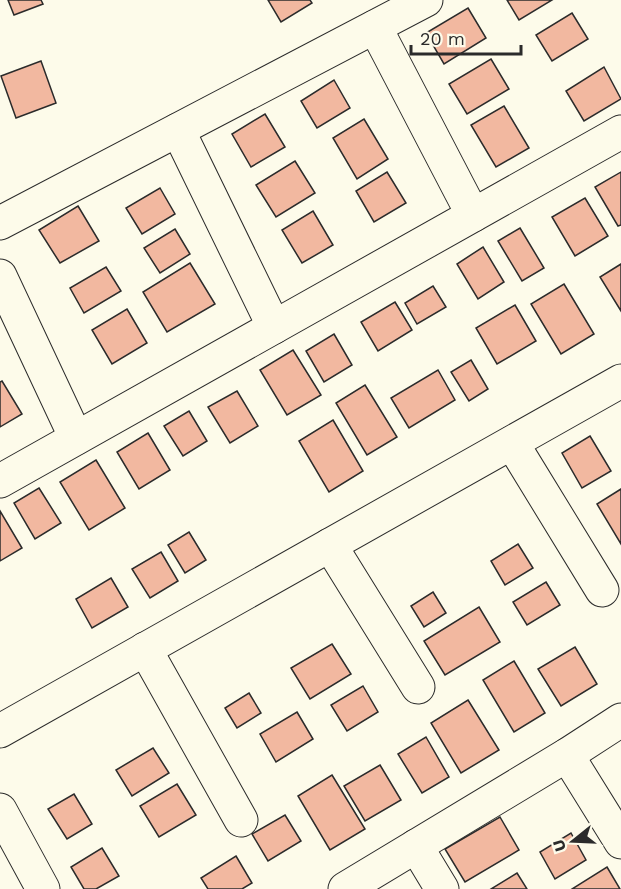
<svg xmlns="http://www.w3.org/2000/svg" width="621" height="889" font-family="'Work Sans',sans-serif">
	<rect width="100%" height="100%" fill="#fdfbea"/>
	<!-- building -->
	<g fill="#f2b8a0" stroke="#2b2b2b" stroke-width="1.5">
		<path d="M8,0H41L43,4L14,15Z"/>
		<path d="M268,0H310L312,3L281,22Z"/>
		<path d="M507,0H552L519,20Z"/>
		<path d="M468,8L486,38L444,64L426,33Z"/>
		<path d="M572,13L588,39L552,61L536,35Z"/>
		<path d="M491,59L509,89L467,114L449,84Z"/>
		<path d="M41,61L56,103L16,118L1,76Z"/>
		<path d="M604,67L621,99L584,121L566,91Z"/>
		<path d="M334,80L350,108L317,128L301,101Z"/>
		<path d="M504,106L529,148L496,167L471,125Z"/>
		<path d="M265,114L285,147L251,167L232,134Z"/>
		<path d="M364,119L388,159L357,179L333,138Z"/>
		<path d="M295,161L315,193L276,217L256,185Z"/>
		<path d="M387,172L406,203L374,222L356,191Z"/>
		<path d="M621,172V225L618,226L595,187Z"/>
		<path d="M160,188L175,214L142,234L126,208Z"/>
		<path d="M585,198L608,236L575,256L552,217Z"/>
		<path d="M78,206L99,241L60,263L39,230Z"/>
		<path d="M313,211L333,245L302,263L282,230Z"/>
		<path d="M520,228L544,268L522,281L498,241Z"/>
		<path d="M175,229L190,254L160,273L144,248Z"/>
		<path d="M483,247L504,282L478,299L457,264Z"/>
		<path d="M190,263L215,304L167,332L143,292Z"/>
		<path d="M621,264V311L600,277Z"/>
		<path d="M106,267L121,291L84,313L70,288Z"/>
		<path d="M564,284L594,334L561,354L531,304Z"/>
		<path d="M433,286L446,307L417,324L405,303Z"/>
		<path d="M395,302L412,330L378,351L361,322Z"/>
		<path d="M515,305L536,341L497,364L476,328Z"/>
		<path d="M127,309L147,343L112,364L92,330Z"/>
		<path d="M334,334L352,365L324,382L306,351Z"/>
		<path d="M293,350L321,395L287,415L260,370Z"/>
		<path d="M471,360L488,389L469,401L451,372Z"/>
		<path d="M438,370L455,400L409,428L391,398Z"/>
		<path d="M2,381L22,414L0,427V382Z"/>
		<path d="M365,385L397,437L367,455L336,403Z"/>
		<path d="M237,391L258,426L230,443L208,407Z"/>
		<path d="M189,411L207,441L183,456L164,426Z"/>
		<path d="M333,420L363,471L329,492L299,441Z"/>
		<path d="M148,433L170,470L139,489L117,452Z"/>
		<path d="M590,436L611,471L582,488L562,453Z"/>
		<path d="M96,460L125,508L89,530L60,482Z"/>
		<path d="M39,488L61,523L35,539L14,503Z"/>
		<path d="M621,489V544L597,504Z"/>
		<path d="M0,511L22,548L0,561Z"/>
		<path d="M189,532L206,560L185,573L168,545Z"/>
		<path d="M518,544L533,568L505,585L491,561Z"/>
		<path d="M161,552L178,581L150,598L132,569Z"/>
		<path d="M111,578L128,607L92,628L76,599Z"/>
		<path d="M546,582L560,605L527,625L513,602Z"/>
		<path d="M433,592L446,613L424,627L411,606Z"/>
		<path d="M479,607L500,642L445,675L424,641Z"/>
		<path d="M332,644L351,674L310,699L291,668Z"/>
		<path d="M575,647L597,684L561,706L538,669Z"/>
		<path d="M514,661L545,713L514,732L483,680Z"/>
		<path d="M363,686L378,712L347,731L331,705Z"/>
		<path d="M249,693L261,713L237,728L225,708Z"/>
		<path d="M468,700L499,750L461,773L431,723Z"/>
		<path d="M297,712L313,739L276,762L260,734Z"/>
		<path d="M426,737L449,777L422,793L398,754Z"/>
		<path d="M153,748L169,773L132,796L116,770Z"/>
		<path d="M380,765L401,800L365,821L344,786Z"/>
		<path d="M332,775L365,829L330,850L298,796Z"/>
		<path d="M177,784L196,815L159,837L140,806Z"/>
		<path d="M74,794L92,824L67,839L48,809Z"/>
		<path d="M285,815L301,841L268,861L252,834Z"/>
		<path d="M500,817L519,850L465,882L445,849Z"/>
		<path d="M571,833L586,860L555,879L540,852Z"/>
		<path d="M102,848L119,876L96,889H84L71,867Z"/>
		<path d="M236,856L252,883L242,889H208L201,878Z"/>
		<path d="M607,867L620,889H572Z"/>
		<path d="M517,873L527,889H491Z"/>
	</g>
	<g fill="none" stroke-linecap="round" stroke-linejoin="round">
		<defs>
			<g id="minor">
				<path d="M375,27L473,215"/>
				<path d="M178,130L274,327"/>
				<path d="M0,223L426,0"/>
				<path d="M0,276L76,438"/>
				<path d="M512,443L602,590"/>
				<path d="M0,481L621,132"/>
				<path d="M330,545L418,687"/>
				<path d="M145,649L241,820"/>
				<path d="M0,731L621,381"/>
				<path d="M567,755L621,842"/>
				<path d="M0,810L43,889"/>
				<path d="M416,846L442,889"/>
				<path d="M345,889L567,755L621,720"/>
			</g>
		</defs>
		<!-- minor casing -->
		<use href="#minor" stroke="#2b2b2b" stroke-width="35"/>
		<!-- minor -->
		<use href="#minor" stroke="#fdfbea" stroke-width="33"/>
	</g>
	<!-- north arrow -->
	<g transform="translate(573 841) rotate(252)" stroke="#fdfbea" stroke-width="4.5" paint-order="stroke">
	<path d="M0-4.5L10 22L0 15L-10 22Z" fill="#2b2b2b"/>
	<text y="-9" font-size="16" font-weight="bold" text-anchor="middle" fill="#2b2b2b">U</text>
	</g>
	<!-- scale -->
	<path d="M411 45v9h110v-9" fill="none" stroke="#2b2b2b" stroke-width="3"/>
	<text x="420" y="45" font-size="18" fill="#2b2b2b" stroke="#fdfbea" stroke-width="4.5" paint-order="stroke">20 m</text>
</svg>
